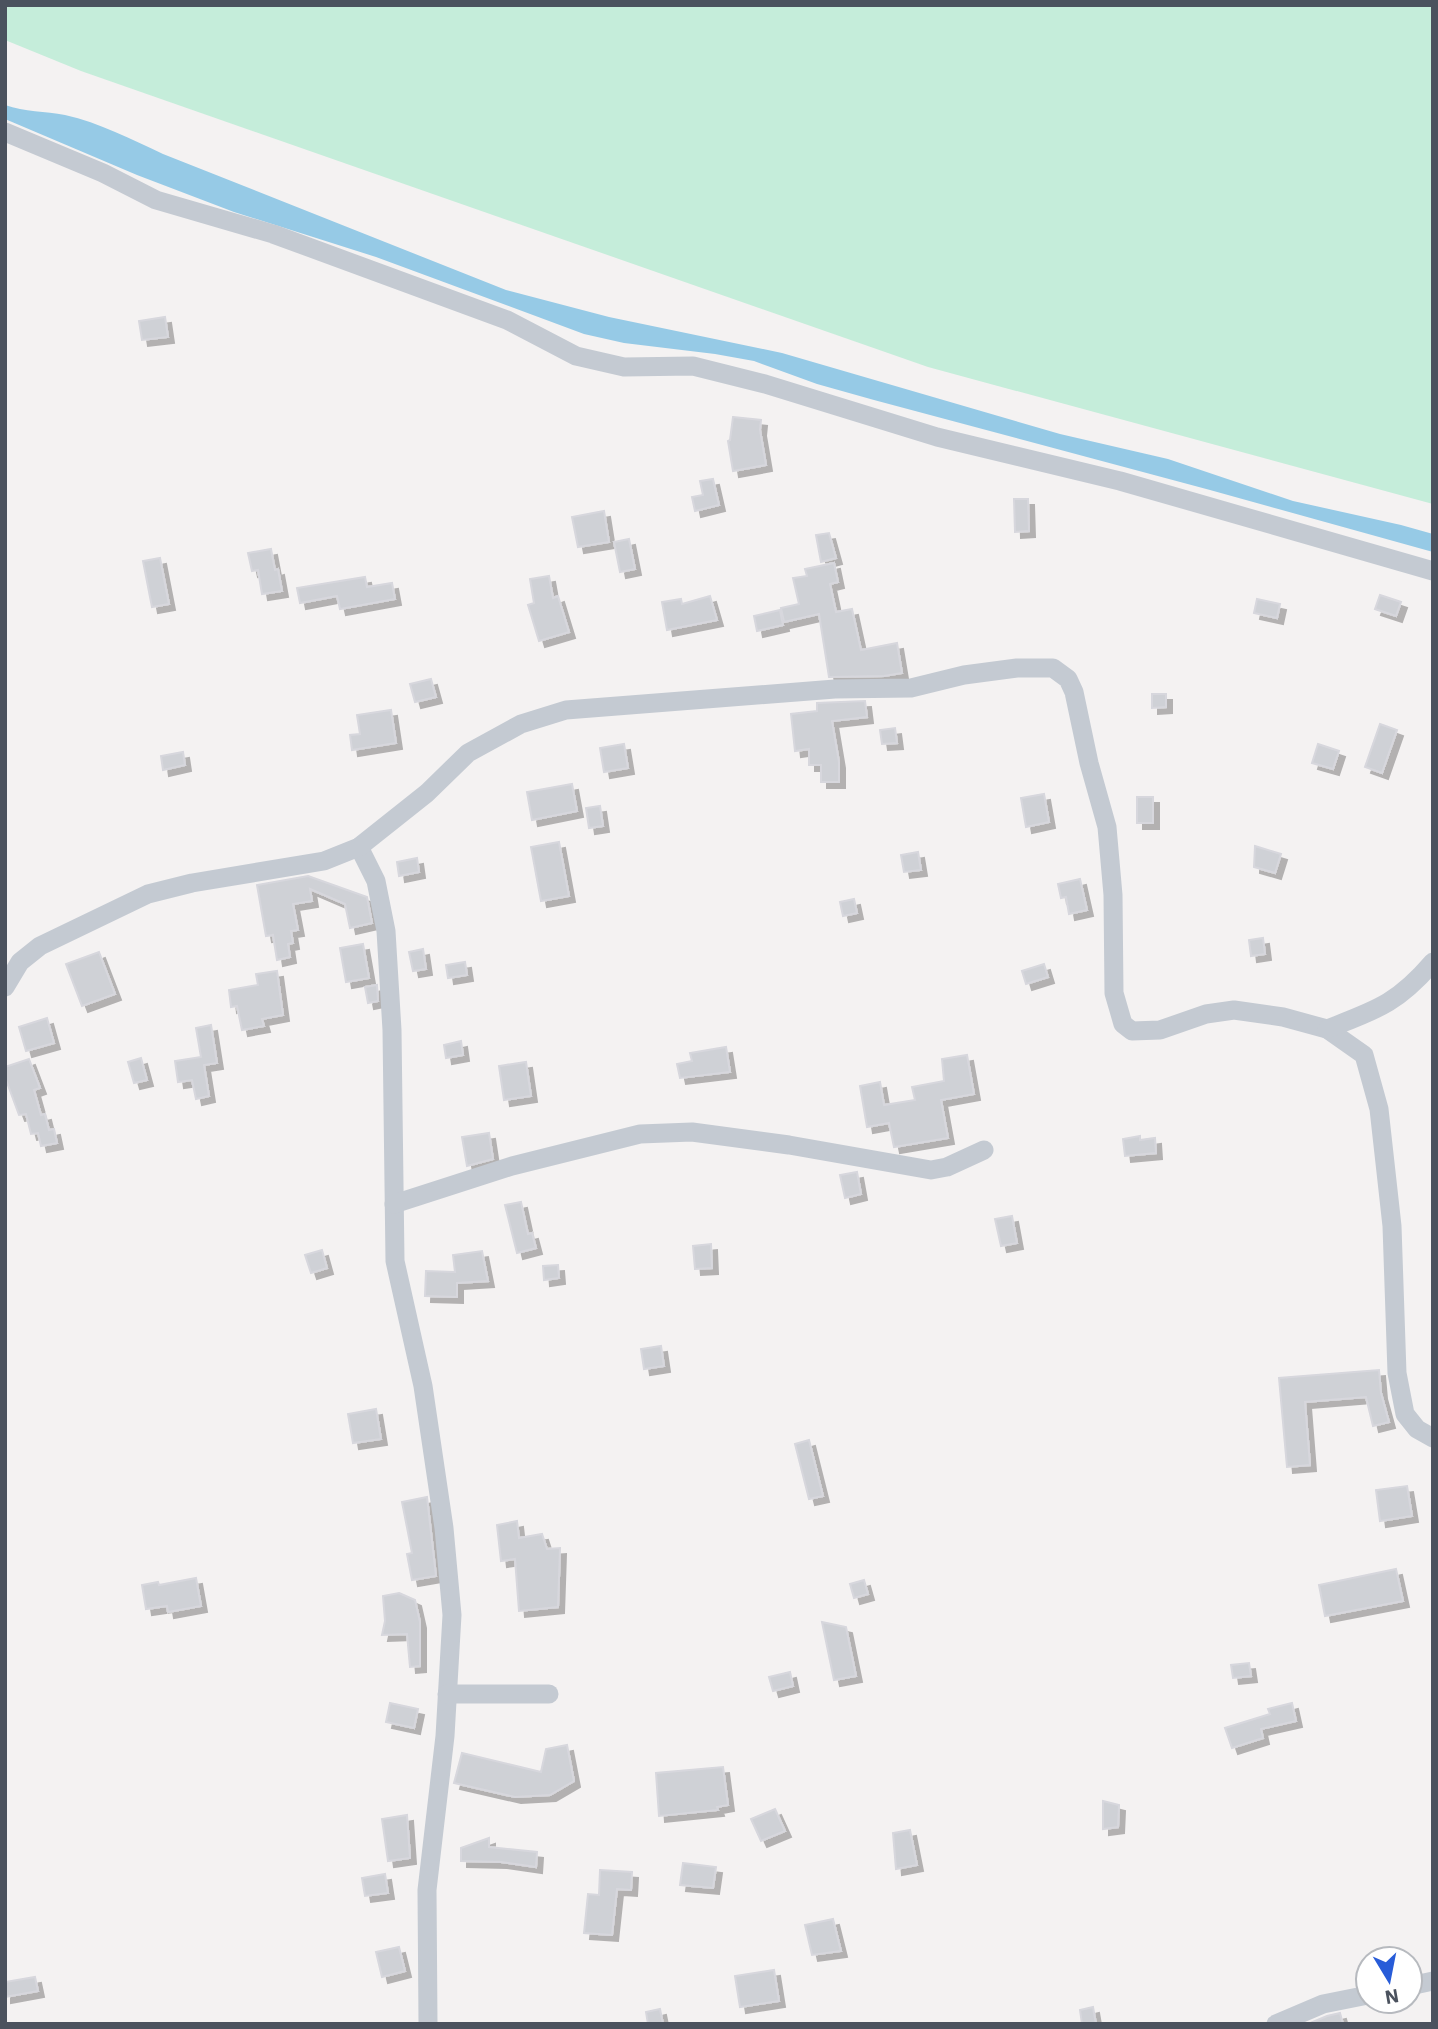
<svg xmlns="http://www.w3.org/2000/svg" width="1438" height="2029" font-family="'IBM Plex Sans',sans-serif">
	<defs>
		<filter id="shadow"><feDropShadow dx="6" dy="6" stdDeviation="0" flood-color="#0004"/></filter>
	</defs>
	<rect width="100%" height="100%" fill="#f4f2f2"/>
	<!-- green -->
	<path fill="#c5edda" d="M5,5H1433V504L928,367L81,71L5,40Z"/>
	<!-- water -->
	<path fill="#96cae6" d="M5,105C25,112 45,111 65,115C100,123 131,139 163,154L506,290L609,317L782,353L1060,434L1168,459L1293,501L1401,525L1433,534V552L1210,490L874,400L817,384L754,361L715,354L624,343L584,334L376,257L234,212L137,175L5,119Z"/>
	<!-- building -->
	<g fill="#cfd1d6" stroke="#d7d7dd" stroke-width="2" filter="url(#shadow)">
		<path d="M165,317L168,337L142,340L139,321Z"/>
		<path d="M733,417L761,420L760,430L766,465L733,471L728,441L730,440Z"/>
		<path d="M713,479L719,505L695,511L692,497L703,495L700,481Z"/>
		<path d="M1014,499H1028L1029,531L1015,532Z"/>
		<path d="M604,511L609,542L578,547L572,517Z"/>
		<path d="M829,533L836,558L821,562L816,535Z"/>
		<path d="M629,539L635,569L620,572L614,542Z"/>
		<path d="M271,549L275,570L278,569L282,591L262,594L258,570L252,571L248,553Z"/>
		<path d="M160,558L169,604L152,607L143,561Z"/>
		<path d="M834,563L838,582L830,584L836,612L852,609L861,650L897,643L902,673L884,676L829,677L819,614L784,622L781,608L799,604L793,578L807,576L805,569Z"/>
		<path d="M549,576L553,598L558,596L569,632L539,641L528,605L534,603L530,579Z"/>
		<path d="M365,577L367,587L392,583L395,599L340,609L337,596L300,603L297,588Z"/>
		<path d="M1380,595L1401,602L1396,616L1375,609Z"/>
		<path d="M710,596L717,620L667,630L662,602L681,599L682,604Z"/>
		<path d="M1257,599L1280,604L1277,618L1254,613Z"/>
		<path d="M780,610L783,625L757,631L754,616Z"/>
		<path d="M431,679L436,697L415,702L410,684Z"/>
		<path d="M1152,694H1166V707L1152,708Z"/>
		<path d="M865,701L867,717L832,721L839,762V782H821V765H809V749L795,751L791,714L817,711V703Z"/>
		<path d="M391,710L396,743L352,750L350,735L360,734L357,715Z"/>
		<path d="M1380,724L1397,730L1382,773L1365,767Z"/>
		<path d="M895,728L897,743L882,744L880,730Z"/>
		<path d="M624,744L628,768L604,772L600,748Z"/>
		<path d="M1318,744L1339,751L1333,769L1312,763Z"/>
		<path d="M183,752L185,765L163,770L161,756Z"/>
		<path d="M572,784L577,811L532,820L527,792Z"/>
		<path d="M1044,794L1049,822L1026,827L1021,798Z"/>
		<rect x="1137" y="797" width="16" height="26"/>
		<path d="M600,806L603,826L589,828L586,808Z"/>
		<path d="M559,842L569,896L541,901L531,847Z"/>
		<path d="M1255,846L1281,854L1275,873L1254,867Z"/>
		<path d="M918,852L921,870L904,872L901,855Z"/>
		<path d="M417,858L419,872L399,876L397,862Z"/>
		<path d="M308,876L367,897L372,923L350,928L345,904L310,889L312,901L293,904L298,930L291,931L293,943L288,944L290,957L277,960L273,935L266,936L257,885Z"/>
		<path d="M1080,879L1087,910L1069,914L1066,897L1061,898L1058,884Z"/>
		<path d="M854,899L857,913L843,916L840,902Z"/>
		<path d="M1263,938L1265,954L1251,956L1249,940Z"/>
		<path d="M363,944L369,978L346,982L340,948Z"/>
		<path d="M423,949L426,969L413,971L409,952Z"/>
		<path d="M99,952L115,994L82,1006L66,964Z"/>
		<path d="M465,962L467,975L448,978L446,965Z"/>
		<path d="M1044,964L1048,977L1026,984L1022,971Z"/>
		<path d="M277,971L283,1015L262,1019L264,1026L242,1030L237,1006L231,1007L229,990L258,985L256,974Z"/>
		<path d="M377,985L378,1001L368,1003L365,987Z"/>
		<path d="M47,1018L54,1043L26,1051L19,1027Z"/>
		<path d="M211,1025L217,1063L204,1065L209,1096L196,1099L192,1080L178,1082L175,1061L201,1057L196,1028Z"/>
		<path d="M461,1041L463,1055L446,1058L444,1045Z"/>
		<path d="M726,1047L730,1072L680,1078L677,1064L692,1061L690,1053Z"/>
		<path d="M967,1055L974,1094L941,1100L948,1138L894,1147L889,1123L867,1127L860,1086L880,1082L884,1105L915,1100L912,1087L944,1081L942,1059Z"/>
		<path d="M141,1058L147,1080L134,1083L128,1062Z"/>
		<path d="M29,1059L40,1088L34,1090L41,1115L45,1114L49,1130L54,1129L57,1143L41,1146L38,1133L31,1134L26,1114L19,1115L5,1077V1067Z"/>
		<path d="M526,1062L531,1096L504,1100L499,1066Z"/>
		<path d="M489,1133L493,1159L467,1166L462,1137Z"/>
		<path d="M1140,1136V1140L1155,1138L1156,1153L1125,1156L1123,1139Z"/>
		<path d="M857,1172L861,1194L845,1198L840,1175Z"/>
		<path d="M521,1202L528,1234L532,1233L536,1248L517,1253L505,1205Z"/>
		<path d="M1012,1216L1017,1243L1001,1246L995,1219Z"/>
		<path d="M711,1244L712,1268L695,1269L693,1246Z"/>
		<path d="M322,1250L327,1268L311,1273L305,1255Z"/>
		<path d="M482,1251L488,1281L457,1283V1297L425,1296L426,1271L455,1272L453,1255Z"/>
		<path d="M558,1265L559,1278L544,1280L543,1266Z"/>
		<path d="M661,1346L664,1366L644,1369L641,1349Z"/>
		<path d="M1379,1370L1381,1393L1389,1422L1373,1426L1366,1397L1305,1402L1310,1465L1287,1467L1279,1378Z"/>
		<path d="M376,1409L381,1439L353,1443L348,1414Z"/>
		<path d="M809,1440L823,1496L809,1499L795,1444Z"/>
		<path d="M1407,1486L1412,1516L1380,1521L1376,1490Z"/>
		<path d="M427,1497L436,1576L412,1580L407,1554L412,1553L402,1502Z"/>
		<path d="M517,1521L519,1538L542,1534L547,1549L560,1548L558,1607L519,1611L515,1559L501,1561L497,1525Z"/>
		<path d="M1396,1569L1403,1601L1325,1616L1319,1585Z"/>
		<path d="M196,1578L201,1606L168,1612L167,1606L146,1609L142,1585L158,1582L159,1585Z"/>
		<path d="M864,1580L868,1594L854,1598L850,1584Z"/>
		<path d="M399,1593L415,1600L420,1622V1666L410,1667L407,1634L382,1635L385,1621L383,1596Z"/>
		<path d="M822,1622L846,1627L856,1676L834,1680Z"/>
		<path d="M1249,1663L1251,1676L1233,1678L1231,1665Z"/>
		<path d="M790,1672L793,1686L773,1691L769,1677Z"/>
		<path d="M390,1703L418,1709L414,1728L386,1722Z"/>
		<path d="M1292,1703L1296,1721L1261,1729L1263,1738L1232,1748L1225,1728L1270,1714L1268,1709Z"/>
		<path d="M567,1745L574,1781L550,1795L515,1797L454,1783L462,1753L541,1772L546,1749Z"/>
		<path d="M723,1767L728,1805L717,1807L718,1810L659,1816L656,1773Z"/>
		<path d="M1103,1801L1119,1805L1118,1827L1103,1829Z"/>
		<path d="M775,1809L785,1831L761,1841L751,1819Z"/>
		<path d="M407,1815L410,1858L388,1861L382,1819Z"/>
		<path d="M910,1830L917,1865L896,1869L893,1833Z"/>
		<path d="M489,1838V1847L537,1852L536,1867L501,1862L461,1861V1848Z"/>
		<path d="M683,1863L716,1867L713,1888L680,1885Z"/>
		<path d="M600,1870L632,1872L631,1890L617,1889L612,1935L584,1933L588,1894L599,1895Z"/>
		<path d="M385,1874L388,1893L365,1896L362,1878Z"/>
		<path d="M833,1919L841,1951L812,1955L805,1925Z"/>
		<path d="M399,1947L405,1971L382,1977L376,1952Z"/>
		<path d="M774,1970L779,2001L740,2007L735,1976Z"/>
		<path d="M35,1977L38,1991L5,1997V1982Z"/>
		<path d="M1093,2007L1096,2024H1082L1080,2010Z"/>
		<path d="M660,2009L663,2024H648L646,2012Z"/>
		<path d="M1340,2013L1343,2024H1308L1327,2016Z"/>
	</g>
	<g fill="none" stroke-linecap="round" stroke-linejoin="round">
		<!-- minor -->
		<g stroke="#c4cad2" stroke-width="19">
			<path d="M5,132L103,173L156,200L273,234L507,320L576,356L624,367L693,366L765,384L937,437L1120,481L1433,571"/>
			<path d="M359,847L376,881L386,931L392,1030L395,1261L423,1386L444,1528L452,1615L445,1736L427,1890L428,2024"/>
			<path d="M5,987L20,962L40,946L148,894L192,883L324,861L359,847L427,793L468,753L521,724L566,710L835,689L911,688L964,675L1017,668H1053L1068,679L1074,692L1089,763L1107,827L1113,895L1114,993L1123,1024L1132,1031L1160,1030L1206,1014L1234,1010L1283,1017L1327,1029L1364,1055L1379,1109L1392,1226L1397,1373L1405,1414L1417,1429L1433,1438"/>
			<path d="M1327,1029C1376,1010 1397,1004 1433,962"/>
			<path d="M394,1204L512,1166L640,1134L692,1132L789,1145L931,1170L947,1167L984,1150"/>
			<path d="M447,1694H549"/>
			<path d="M1410,1986L1433,1981"/>
			<path d="M1276,2024L1323,2004L1368,1995"/>
		</g>
	</g>
	<!-- border -->
	<rect width="1438" height="2029" fill="none" stroke="#4b525e" stroke-width="14"/>
	<!-- north arrow -->
	<g transform="translate(1389 1980) rotate(170)"><circle r="33" fill="#ffffff" stroke="#b7babf" stroke-width="2"/>
	<path d="M0-5L12 26L0 18L-12 26Z" fill="#285cd8"/>
	<text y="-10" font-size="19" font-weight="bold" text-anchor="middle" fill="#4b525e">N</text>
	</g>
</svg>
